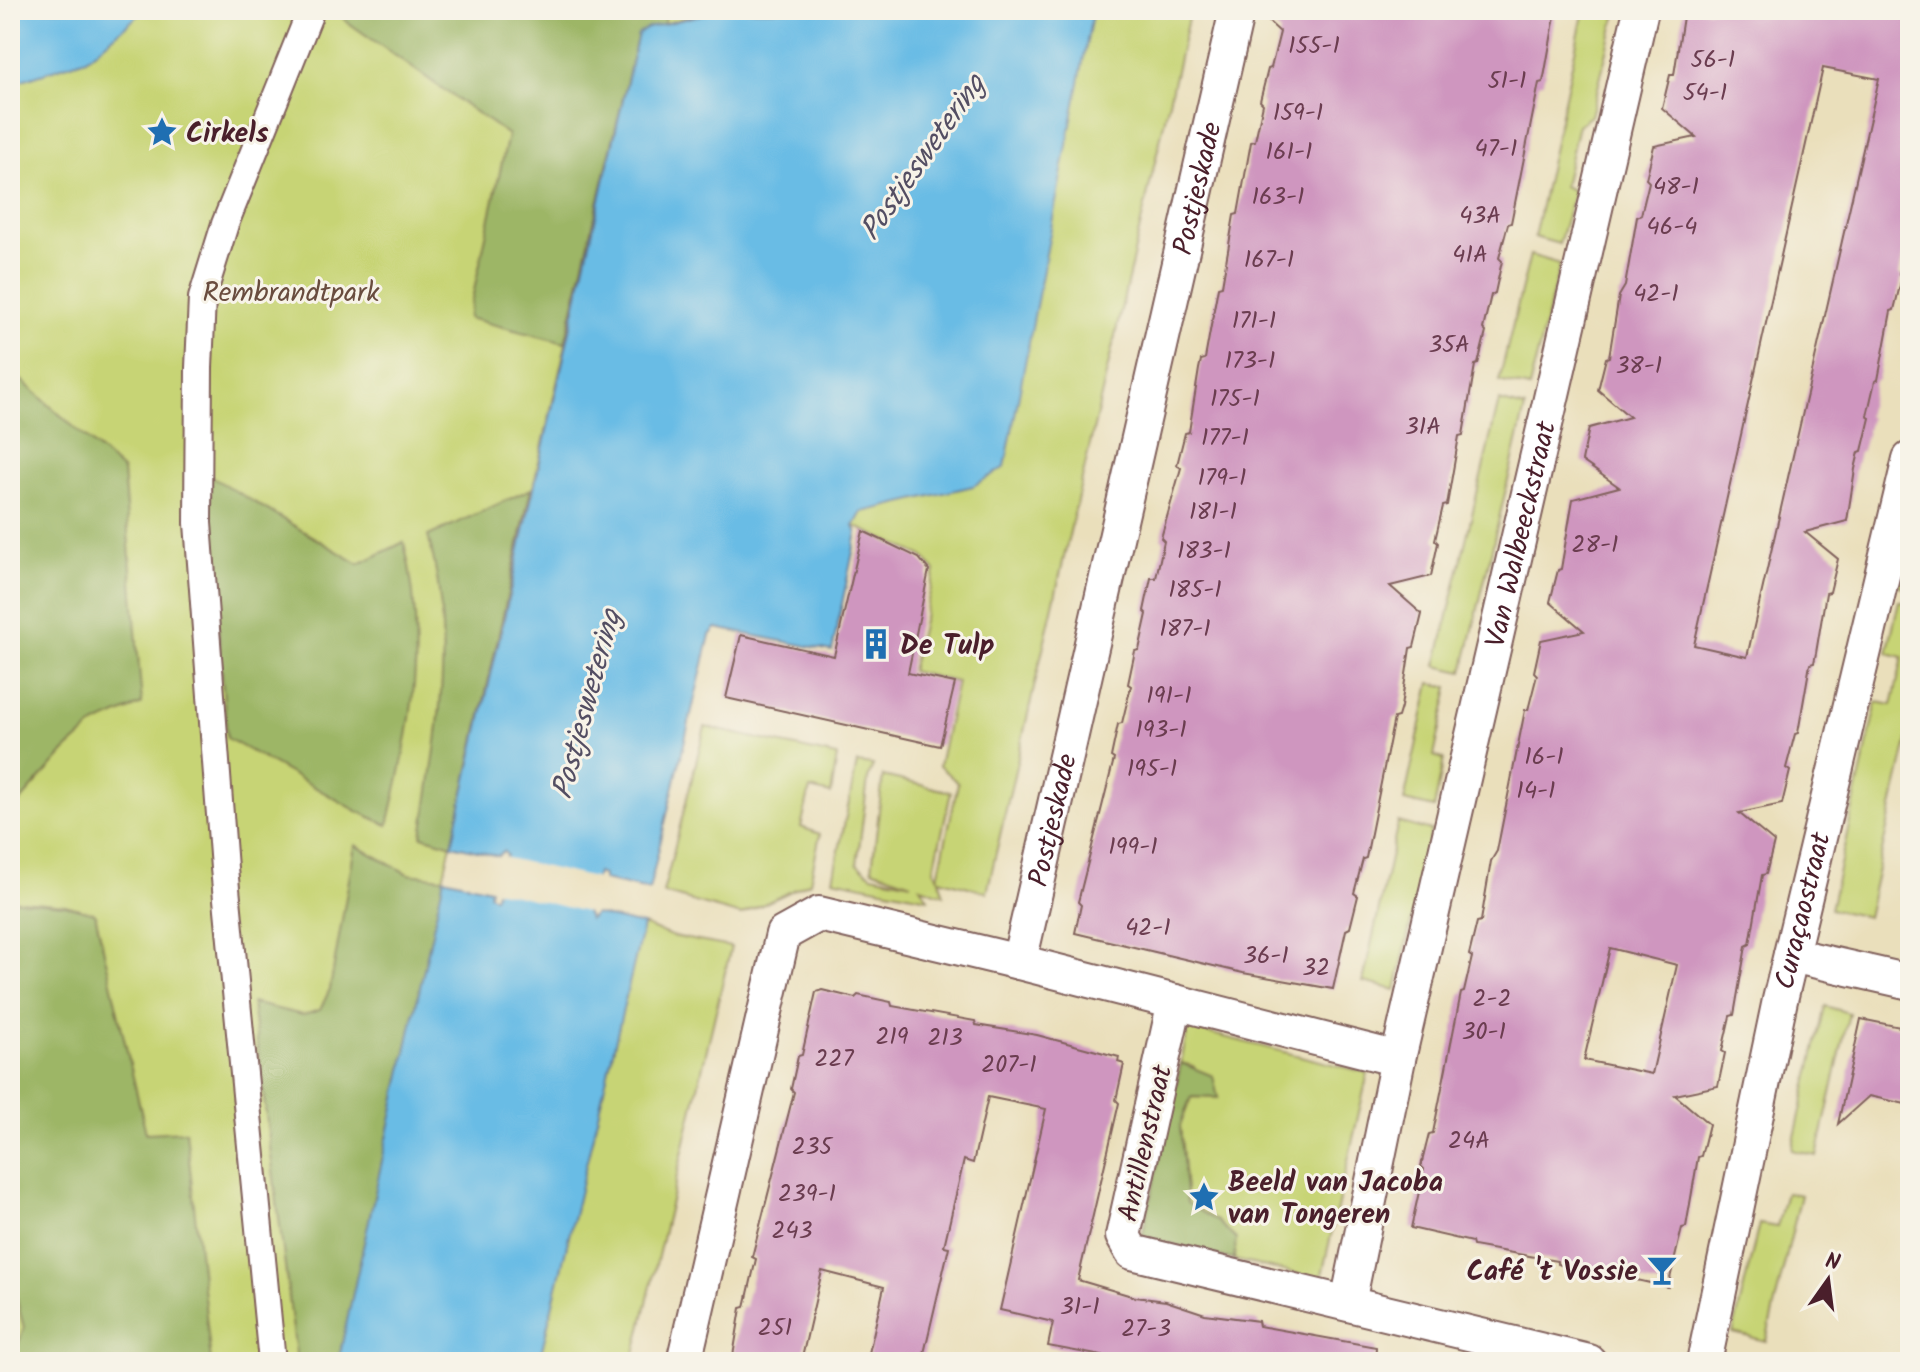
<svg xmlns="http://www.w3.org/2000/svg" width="1920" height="1372" font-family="Kalam,sans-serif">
	<rect width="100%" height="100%" fill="#f7f3e8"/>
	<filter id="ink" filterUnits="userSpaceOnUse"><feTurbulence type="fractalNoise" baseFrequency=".0125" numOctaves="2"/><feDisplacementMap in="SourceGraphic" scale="16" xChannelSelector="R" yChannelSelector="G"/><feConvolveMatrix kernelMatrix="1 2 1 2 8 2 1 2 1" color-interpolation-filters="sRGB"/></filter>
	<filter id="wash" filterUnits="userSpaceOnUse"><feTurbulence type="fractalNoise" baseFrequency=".006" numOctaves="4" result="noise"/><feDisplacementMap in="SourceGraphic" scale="32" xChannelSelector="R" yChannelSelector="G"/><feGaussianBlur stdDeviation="1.8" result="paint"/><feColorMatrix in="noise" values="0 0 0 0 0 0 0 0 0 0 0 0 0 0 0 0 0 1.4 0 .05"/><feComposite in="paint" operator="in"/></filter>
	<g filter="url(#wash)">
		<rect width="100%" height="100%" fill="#eadfbb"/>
		<!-- green -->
		<g fill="#c7d475" stroke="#887a50" stroke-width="2">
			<path d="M10,10H709L664,24L665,20L639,26L332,1362H10Z"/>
			<path d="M1093,10H1190L987,892L939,879L944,895L921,887L928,898L833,879L857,763L873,765L868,779L857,864L872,875L911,883L872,869L883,776L951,792L934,869L938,877L958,783L939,766L957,682L911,671L935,571L923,556L854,526L862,512L972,486Z"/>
			<path d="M1584,10H1617L1591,116L1578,125L1564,186L1574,191L1559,244L1534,237Z"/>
			<path d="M1530,255L1560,264L1529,388L1499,381Z"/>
			<path d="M1499,401L1525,408L1463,672L1436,666Z"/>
			<path d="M1910,539V588L1899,586Z"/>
			<path d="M1899,601L1910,603V728L1867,917L1830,909L1877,702L1892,705L1903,657L1887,653Z"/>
			<path d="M1430,683L1449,687L1434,756L1444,759L1434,808L1404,801Z"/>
			<path d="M705,727L837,756L831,794L810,789L801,827L820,834L810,882L741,915L663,893Z"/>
			<path d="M1398,822L1431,831L1396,990L1363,982Z"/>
			<path d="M643,925L671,936L731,947L633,1362H539Z"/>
			<path d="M1825,1006L1849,1013L1817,1156L1792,1150Z"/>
			<path d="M1188,1028L1368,1073L1321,1279L1234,1260L1217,1221L1187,1203L1180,1126L1191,1097L1218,1098L1193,1066L1181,1063Z"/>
			<path d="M1786,1192L1801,1195L1766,1341L1733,1333L1759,1224L1777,1227Z"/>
		</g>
		<!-- forest -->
		<g fill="#9db666" stroke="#746a48" stroke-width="2">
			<path d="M337,10H667L664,24L638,34L565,343L468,318L508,135L346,21Z"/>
			<path d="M10,370L123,471L142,704L94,725L65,751L10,813Z"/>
			<path d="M210,476L359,564L404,542C428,643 412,725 388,825L359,812L227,738L210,527Z"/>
			<path d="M531,489L452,845L422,836C438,733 456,638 428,536Z"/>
			<path d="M355,845L408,874L444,878L338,1362H297L252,1003L303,1015L320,1010L330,989Z"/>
			<path d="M10,900L65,905L95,913L146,1133L186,1131L211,1362H11L24,1328L10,1274Z"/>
			<path d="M1181,1063L1213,1076L1218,1098L1191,1097L1180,1126L1187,1203L1217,1221L1236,1239L1234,1260L1142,1236Z"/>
		</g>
		<!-- water -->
		<g fill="#69bce5" stroke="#5a6e88" stroke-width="2">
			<path d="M15,10H145L86,59L10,84V20Z"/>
			<path d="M721,10H1093L1005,467L973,486L862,512L854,526L857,533L832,651L716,628L710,635L649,890L603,880V875L597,873L586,912L589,919L595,914L643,925L539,1362H338L444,878L490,889L489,894L494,897L507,855L503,851L498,856L452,845L638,34L648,28Z"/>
		</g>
		<!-- pier -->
		<path fill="#eadfbb" d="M503,857L598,879L590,913L495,890Z"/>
		<g id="blocks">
			<!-- building -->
			<g fill="#cf96bf" fill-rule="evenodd">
				<path d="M1256,10H1556L1545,72L1543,82L1539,83L1511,223L1508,224L1499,258L1502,261L1495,293L1491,295L1483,329L1486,332L1478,364L1475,365L1463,435L1459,436L1447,505L1443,506L1435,540L1438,543L1431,576L1390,586L1422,614L1414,647L1410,648L1401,707L1398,717L1394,718L1366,858L1363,859L1354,893L1358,896L1350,928L1346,930L1333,989L1243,973L1075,933L1081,905L1078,902L1114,759L1111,757L1118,724L1122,723L1131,686L1128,684L1135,651L1139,650L1147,614L1144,611L1151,578H1156L1164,541L1161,538L1181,468L1177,465L1185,433L1189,432L1199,369L1201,360L1205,359L1218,287L1222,286L1234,215L1238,214L1251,142L1255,141L1263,104L1260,101L1268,69L1271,68L1280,32Z"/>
				<path d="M1684,10H1910V239L1906,241L1899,274L1902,277L1894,310L1891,311L1878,380L1875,381L1867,416L1870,418L1862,451L1859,452L1855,469L1847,521L1805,532L1838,559L1830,592L1826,593L1816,653L1814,663L1810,664L1798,733L1795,734L1786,768L1790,771L1782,804L1739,813L1774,842L1766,874L1762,875L1750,944L1746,946L1734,1015L1730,1016L1722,1051L1725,1053L1718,1086L1675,1095L1709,1124L1701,1156L1698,1157L1686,1227L1682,1228L1668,1287L1610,1274L1609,1277L1557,1264V1261L1473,1246L1472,1242L1411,1228L1424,1169L1421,1166L1429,1134L1433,1133L1461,993L1464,992L1472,957L1469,955L1477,922L1481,921L1491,861L1497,851L1525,710H1528L1537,675L1534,672L1541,640L1584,631L1550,602L1558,570L1561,569L1573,499L1619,487L1582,461L1589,428L1630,417L1598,390L1606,358L1609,357L1619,296L1625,286L1637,217L1641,215L1649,182L1646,179L1654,146L1696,137L1662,108L1670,75H1674ZM1823,68L1879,79L1747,657L1694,645ZM1610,948L1677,965L1652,1074L1584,1060Z"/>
				<path d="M863,531L919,558L929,570L908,673L955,683L940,746L726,698L741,635L834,656Z"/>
				<path d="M822,990L855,998L858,995L891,1002L892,1006L975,1021L976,1025L1037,1035L1119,1057L1118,1062L1124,1064L1116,1100L1119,1103L1078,1280L1135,1297L1166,1301L1205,1314L1258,1321L1259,1326L1376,1347L1375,1362H1134L1048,1346L1053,1322L1000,1310L1046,1109L988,1097L973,1163L964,1160L944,1246L949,1247L922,1362H867L884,1287L822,1271L801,1362H732L741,1308L745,1307L756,1259L752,1257L794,1092L791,1089L796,1066L798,1056L802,1055L816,992Z"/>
				<path d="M1861,1019L1910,1029V1105L1869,1096L1838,1124Z"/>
			</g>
		</g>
	</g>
	<g filter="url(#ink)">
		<use href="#blocks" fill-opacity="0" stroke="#82625d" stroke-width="2"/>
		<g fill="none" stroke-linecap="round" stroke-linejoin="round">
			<defs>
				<path id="pedestrian" d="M272,1362L224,868L198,523L199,368L202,298L225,224L311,10"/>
				<g id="minor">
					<path d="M1791,955L1910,982"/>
					<path d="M1019,962L1398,1059"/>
					<path d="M1175,1002L1123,1236L1132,1252L1589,1362"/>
					<path id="s1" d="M1348,1303L1398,1059L1641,10"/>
					<path id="s2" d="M684,1362L783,934L819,914L1019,962L1237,10"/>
					<path id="s3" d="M1704,1362L1780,1000L1910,459"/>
				</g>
			</defs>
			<!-- pedestrian casing -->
			<use href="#pedestrian" stroke="#82625d" stroke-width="30"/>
			<!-- minor casing -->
			<use href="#minor" stroke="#82625d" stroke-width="38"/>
			<!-- pedestrian -->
			<use href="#pedestrian" stroke="#fff" stroke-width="26"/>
			<!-- minor -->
			<use href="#minor" stroke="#fff" stroke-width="34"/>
		</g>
	</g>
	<!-- icons -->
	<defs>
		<symbol id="sight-bare" viewBox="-9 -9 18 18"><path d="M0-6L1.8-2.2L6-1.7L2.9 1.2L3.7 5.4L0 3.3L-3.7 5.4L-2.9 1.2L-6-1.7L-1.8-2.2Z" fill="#1f6fb2" stroke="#f7f3e8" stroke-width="2.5" paint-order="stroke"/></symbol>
		<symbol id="building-bare" viewBox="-9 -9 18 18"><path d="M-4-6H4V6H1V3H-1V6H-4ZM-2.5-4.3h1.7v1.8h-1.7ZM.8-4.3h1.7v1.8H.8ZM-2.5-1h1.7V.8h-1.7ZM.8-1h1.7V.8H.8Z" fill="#1f6fb2" stroke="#f7f3e8" stroke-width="2.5" paint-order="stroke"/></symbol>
		<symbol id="bar-bare" viewBox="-9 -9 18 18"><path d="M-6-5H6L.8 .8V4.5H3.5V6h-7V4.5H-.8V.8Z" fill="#1f6fb2" stroke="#f7f3e8" stroke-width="2.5" paint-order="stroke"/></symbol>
	</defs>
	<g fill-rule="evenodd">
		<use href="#sight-bare" x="140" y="110" width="44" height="44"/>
		<use href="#building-bare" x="854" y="622" width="44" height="44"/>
		<use href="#sight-bare" x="1182" y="1175" width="44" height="44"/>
		<use href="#bar-bare" x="1640" y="1248" width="44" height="44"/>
	</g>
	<g text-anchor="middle" stroke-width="6" stroke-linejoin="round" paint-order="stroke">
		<!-- number labels -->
		<g font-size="24" fill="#6b3d50">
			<text x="1314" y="53">155-1</text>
			<text x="1713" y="67">56-1</text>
			<text x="1507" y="88">51-1</text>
			<text x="1705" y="100">54-1</text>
			<text x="1298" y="120">159-1</text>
			<text x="1496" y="156">47-1</text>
			<text x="1289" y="159">161-1</text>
			<text x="1676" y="194">48-1</text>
			<text x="1278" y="204">163-1</text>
			<text x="1480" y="223">43A</text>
			<text x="1672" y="234">46-4</text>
			<text x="1470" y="262">41A</text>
			<text x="1269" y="267">167-1</text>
			<text x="1656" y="301">42-1</text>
			<text x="1254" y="328">171-1</text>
			<text x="1449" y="352">35A</text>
			<text x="1250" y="368">173-1</text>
			<text x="1639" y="373">38-1</text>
			<text x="1235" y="406">175-1</text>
			<text x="1423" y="434">31A</text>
			<text x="1225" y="445">177-1</text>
			<text x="1222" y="485">179-1</text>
			<text x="1213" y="519">181-1</text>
			<text x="1595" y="552">28-1</text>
			<text x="1204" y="558">183-1</text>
			<text x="1195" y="597">185-1</text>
			<text x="1185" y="636">187-1</text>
			<text x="1169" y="703">191-1</text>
			<text x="1161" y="737">193-1</text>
			<text x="1544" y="764">16-1</text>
			<text x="1152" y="776">195-1</text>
			<text x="1536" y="798">14-1</text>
			<text x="1133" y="854">199-1</text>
			<text x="1148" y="935">42-1</text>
			<text x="1266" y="963">36-1</text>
			<text x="1316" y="975">32</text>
			<text x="1492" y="1006">2-2</text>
			<text x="1484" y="1039">30-1</text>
			<text x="892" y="1044">219</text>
			<text x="945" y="1045">213</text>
			<text x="834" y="1066">227</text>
			<text x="1009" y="1072">207-1</text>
			<text x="1469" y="1148">24A</text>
			<text x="812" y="1154">235</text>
			<text x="807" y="1201">239-1</text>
			<text x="792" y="1238">243</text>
			<text x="1080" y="1314">31-1</text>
			<text x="775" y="1335">251</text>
			<text x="1146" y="1336">27-3</text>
		</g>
		<!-- poi labels -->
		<g font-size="28" font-weight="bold" fill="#4a1f2b" stroke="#f7f3e8" text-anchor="start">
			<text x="186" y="142">Cirkels</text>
			<text x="900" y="654">De Tulp</text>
			<text x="1228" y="1191">Beeld van Jacoba<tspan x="1228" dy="32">van Tongeren</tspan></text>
			<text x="1638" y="1280" text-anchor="end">Café 't Vossie</text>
		</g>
		<!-- street labels -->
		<g font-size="28" fill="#4a1f2b" stroke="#f7f3e8">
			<text dy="10" stroke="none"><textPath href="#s2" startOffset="1480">Postjeskade</textPath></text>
			<text dy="10" stroke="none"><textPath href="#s1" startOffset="788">Van Walbeeckstraat</textPath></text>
			<text dy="10" stroke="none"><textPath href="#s2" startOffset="832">Postjeskade</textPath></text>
			<text dy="10" stroke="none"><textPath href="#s3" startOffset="462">Curaçaostraat</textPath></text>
			<text transform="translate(1144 1143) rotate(-77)" y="10">Antillenstraat</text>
		</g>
		<!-- park labels -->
		<g font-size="28" fill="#694c3e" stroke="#f7f3e8">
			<text x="291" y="301">Rembrandtpark</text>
		</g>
		<!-- water labels -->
		<g font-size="30" font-style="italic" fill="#534e63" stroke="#f7f3e8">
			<text transform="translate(922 157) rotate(-55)" y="10">Postjeswetering</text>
			<text transform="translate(586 704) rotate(-75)" y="10">Postjeswetering</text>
		</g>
	</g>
	<!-- margin -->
	<rect width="1920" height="1372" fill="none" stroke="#f7f3e8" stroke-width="40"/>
	<!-- north arrow -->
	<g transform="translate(1828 1280) rotate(14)" stroke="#f7f3e8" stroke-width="6" paint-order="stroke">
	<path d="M0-6L14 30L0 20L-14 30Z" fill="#4a1f2b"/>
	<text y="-12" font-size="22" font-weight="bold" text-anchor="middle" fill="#4a1f2b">N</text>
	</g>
</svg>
